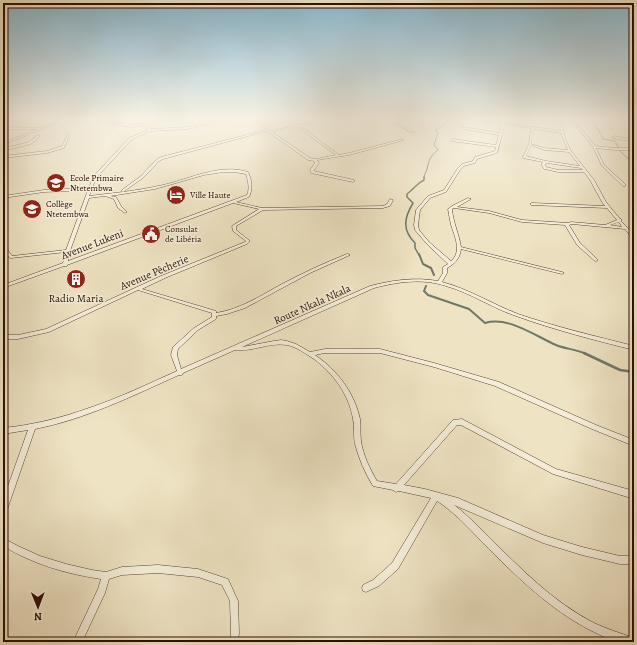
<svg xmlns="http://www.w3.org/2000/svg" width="637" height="645" font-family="Alegreya,serif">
	<rect width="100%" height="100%" fill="#eee3c3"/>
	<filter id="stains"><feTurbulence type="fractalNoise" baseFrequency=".005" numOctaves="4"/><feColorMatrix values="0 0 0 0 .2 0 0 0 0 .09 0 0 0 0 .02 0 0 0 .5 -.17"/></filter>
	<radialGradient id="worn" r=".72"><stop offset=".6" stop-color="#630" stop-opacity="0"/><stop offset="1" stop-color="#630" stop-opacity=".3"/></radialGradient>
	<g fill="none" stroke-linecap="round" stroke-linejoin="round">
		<!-- stream-far3 -->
		<g stroke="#6e7868" stroke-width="1">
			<path d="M590,118C593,121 602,135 603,139L615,141L619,149"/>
			<path d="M620,151L634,164"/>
			<path d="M424,178C424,174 426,173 427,169C429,160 430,156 438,150L434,145L438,133L435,130L443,126L449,118"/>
		</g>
		<!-- stream-far2 -->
		<path stroke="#6e7868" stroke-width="1.5" d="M419,255L415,248V243C402,230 404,218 413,203L407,197V194C414,189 416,184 424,180V177"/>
		<!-- stream-far1 -->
		<g stroke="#6e7868" stroke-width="2">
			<path d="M419,254L423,264L431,268L434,275"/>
			<path d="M426,286L424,291L428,295L469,309L485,323C509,316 535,336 556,345C565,349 576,349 586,354"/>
		</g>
		<!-- stream -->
		<path stroke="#6e7868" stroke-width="2.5" d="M584,353L620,370L634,372"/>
		<defs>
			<g id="street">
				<path d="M65,118H68L63,120L69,136L64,148L47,153L3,158V156L47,151L62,146L67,136L61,121L3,145V143L38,129H3V127L41,128Z"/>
				<path d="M88,118H93L131,125L142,123L151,129L188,127L204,124L195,118H198L206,123L229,118H234L188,129L150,131L131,140L96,178L89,196L123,192L121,191L122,190L141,176L157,159L161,157L266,130L254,118H257L270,131L296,126L285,118H288L298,125L313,121V123L300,126L339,155L349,153L403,139L404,140L349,155L317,160L319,163L314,170V171L354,180L355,181L353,182L311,173L310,170L315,163L314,161L308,160L267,131L163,159L159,161L143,178L123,192C137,190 150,188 163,185C190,179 220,163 248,172C252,180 253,189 249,197L236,202L262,208L383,206L387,204L390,199L393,200L390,206L383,208L263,210L236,226V230L250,241L247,244L165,278L142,289L216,311V313C241,309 260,296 282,284C303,273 324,263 347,254H348L350,255L310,273L245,308L227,314L216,316V319L198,330L178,349L177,355L181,369L370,286C393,280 415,277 438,281L443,273V267L448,264L427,244L415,230L414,225L416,210L428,196L444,190L458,168L462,164L473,161L475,157L495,151L496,147L451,141V140L452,139L496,145L499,135L463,129L462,128V127L500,133L502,124L464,118H471L503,123L504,118H506L505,123L561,131C555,117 546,121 535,118L551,119L550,118H552L562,127L564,132V133L566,141L571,151L594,180L606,202L620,219H621V221L634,235V239H633L625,229L572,224L569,225L580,243L597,259L598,260L596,261H595L577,245L565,225L522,222L489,213L454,208L452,209C453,222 459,234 461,247L562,272L564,273L562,274L461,249C460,258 455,264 447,268V273L442,282C469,289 492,304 518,314C556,327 595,336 634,346V350C594,340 555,330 516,316C492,308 471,293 446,286C422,278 397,282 374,288L242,347L274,341L281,340L287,341L296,344L310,352L325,349H380L434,363L499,382L596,425L634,440V446L592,429L495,386L434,367L380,353H325L315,355C337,370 354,392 360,419C361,426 360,434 361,441C363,455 370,469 377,481L396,484L453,420L462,419L556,469L634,491V499L553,474L461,425H457L404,485L425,489L458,498L543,535L582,547L620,556H634V564H620L582,555L543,543L454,505C466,514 477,525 488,536C520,568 553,602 594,623C607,629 620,633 634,638V642C629,642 624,643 619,642C611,641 603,636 596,633C552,612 516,576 482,542C468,527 454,512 437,501L398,569L379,586L366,592L363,591L362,588L363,585L373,580L392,563L431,498L399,491L396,492L393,490L373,486C365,473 359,459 355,444C353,436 355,427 353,419C349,395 334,374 314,359C306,354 297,347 287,345C269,342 253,352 235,350L183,373L182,375H179C132,396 86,419 35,429L7,510L6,513L3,514V500L28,430L3,434V428C33,425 61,418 89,408C119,398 148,384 177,371L171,355L173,347L194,328L212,317V313L138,290L49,332L18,339H3V335H18L46,329L161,276L245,242L246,241L233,231L232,226L259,209L233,203L67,265V266H64L3,288V285L63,263L66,252L11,258H10L3,249V245H4L12,256L66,250L88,190L44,192L3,198V196L44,190L89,188L93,177L129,138L148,130L142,125L131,127ZM505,124L531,128L529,144L523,157V158L543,162L541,164L544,169H545L558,172H584L590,180L602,202L605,206L532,203L530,204L531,205L607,208L617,220L605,225L571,222L568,223L522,220L489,211L457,207L471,199L468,198L452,206L448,209C449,215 450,220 451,225C455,237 462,252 451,261L429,242L419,230L418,225L420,210L430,198L446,192L460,170L464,166L475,163L477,159L497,153ZM298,127L336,155L316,159L310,158L272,132ZM533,129L561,133L564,141L568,150L544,148L531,144ZM531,145L544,150L569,152L580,166L546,161L526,156ZM547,163L581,168L583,170H558L546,167L545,164ZM224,172H234L246,174C248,181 250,188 247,195L68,261L70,251L89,198L105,196L114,199L118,208L125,213L127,212L121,206L116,197L110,196L155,189L204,175ZM619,222L622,227L610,225Z"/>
				<path d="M386,118H389L415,132L413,133Z"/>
				<path d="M570,118H572L595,146L615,148H631V149L630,150H615L596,148L604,165L625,184V186H623L602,166L593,147Z"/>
				<path d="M600,118H603L613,127V129H611Z"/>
				<path d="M38,135L40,136L31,144L3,151V149L29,142Z"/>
				<path d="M614,136L634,140V142L613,138V137Z"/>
				<path d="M3,538L18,546L40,556L66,564L92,570L106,572L122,567L158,565L198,569L228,579L238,601L239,634L237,642H229L231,634L230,601L222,585L198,577L158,573L122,575L109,579L105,593L82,642H73L98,589L101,579C66,574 33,564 3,546Z"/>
			</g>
		</defs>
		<!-- street casing -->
		<use href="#street" stroke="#5c4331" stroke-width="1"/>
		<!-- street -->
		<use href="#street" fill="#f4edd8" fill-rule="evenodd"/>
	</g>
	<!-- sky -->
	<linearGradient id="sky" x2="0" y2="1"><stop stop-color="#89b8d0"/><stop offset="0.57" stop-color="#f7f2e4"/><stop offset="1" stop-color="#f7f2e4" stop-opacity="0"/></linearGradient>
	<rect width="637" height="208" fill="url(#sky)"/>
	<!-- icons -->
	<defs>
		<symbol id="school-disc" viewBox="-11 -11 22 22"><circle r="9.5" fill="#8f2418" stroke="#f4edd8"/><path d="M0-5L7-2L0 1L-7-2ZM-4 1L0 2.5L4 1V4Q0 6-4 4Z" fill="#fff"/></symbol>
		<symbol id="hotel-disc" viewBox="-11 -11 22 22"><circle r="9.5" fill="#8f2418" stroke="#f4edd8"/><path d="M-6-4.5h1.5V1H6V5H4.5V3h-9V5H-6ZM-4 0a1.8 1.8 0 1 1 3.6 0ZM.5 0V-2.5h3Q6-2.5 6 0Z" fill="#fff"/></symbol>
		<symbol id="civic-disc" viewBox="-11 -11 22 22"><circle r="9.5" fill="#8f2418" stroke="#f4edd8"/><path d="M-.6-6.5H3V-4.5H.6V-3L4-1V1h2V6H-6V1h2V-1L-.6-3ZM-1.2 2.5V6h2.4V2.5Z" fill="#fff"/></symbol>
		<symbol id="building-disc" viewBox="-11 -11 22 22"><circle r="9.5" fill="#8f2418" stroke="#f4edd8"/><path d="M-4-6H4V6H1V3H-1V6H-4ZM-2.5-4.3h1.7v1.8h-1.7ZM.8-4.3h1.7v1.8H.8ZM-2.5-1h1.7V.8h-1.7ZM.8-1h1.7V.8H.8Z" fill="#fff"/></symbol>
	</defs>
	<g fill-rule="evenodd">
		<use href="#school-disc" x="45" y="172" width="22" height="22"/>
		<use href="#hotel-disc" x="165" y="184" width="22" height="22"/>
		<use href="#school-disc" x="21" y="198" width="22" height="22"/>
		<use href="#civic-disc" x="140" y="223" width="22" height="22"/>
		<use href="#building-disc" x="65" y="268" width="22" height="22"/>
	</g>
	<g text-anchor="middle" stroke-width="3" stroke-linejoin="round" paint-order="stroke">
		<!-- far-poi labels -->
		<g font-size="9" fill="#2b0e00" stroke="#f4edd8" text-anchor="start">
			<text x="70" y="181">Ecole Primaire<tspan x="70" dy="10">Ntetembwa</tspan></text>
			<text x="190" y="198">Ville Haute</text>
			<text x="46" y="207">Collège<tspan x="46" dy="10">Ntetembwa</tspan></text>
			<text x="165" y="232">Consulat<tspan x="165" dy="10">de Libéria</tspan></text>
		</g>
		<!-- street labels -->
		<g font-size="11" fill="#2b0e00" stroke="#f4edd8">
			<text transform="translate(92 244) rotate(-21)" y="4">Avenue Lukeni</text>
			<text transform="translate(154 272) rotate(-23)" y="4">Avenue Pêcherie</text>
			<text transform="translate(312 304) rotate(-24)" y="4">Route Nkala Nkala</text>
		</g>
		<!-- poi labels -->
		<g font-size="11" fill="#2b0e00" stroke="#f4edd8">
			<text x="76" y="302">Radio Maria</text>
		</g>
	</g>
	<!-- margin -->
	<rect width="637" height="645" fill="none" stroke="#eee3c3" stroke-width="16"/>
	<rect x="4" y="4" width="629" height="637" fill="none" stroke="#2b0e00" stroke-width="2"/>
	<rect x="8" y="8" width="621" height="629" fill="none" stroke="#2b0e00"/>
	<!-- north arrow -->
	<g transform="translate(38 607) rotate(179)" stroke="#f4edd8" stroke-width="3" paint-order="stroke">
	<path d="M0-3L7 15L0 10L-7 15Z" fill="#2b0e00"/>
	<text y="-6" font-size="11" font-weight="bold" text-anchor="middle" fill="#2b0e00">N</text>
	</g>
	<rect width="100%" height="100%" filter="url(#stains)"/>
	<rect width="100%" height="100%" fill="url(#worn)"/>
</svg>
